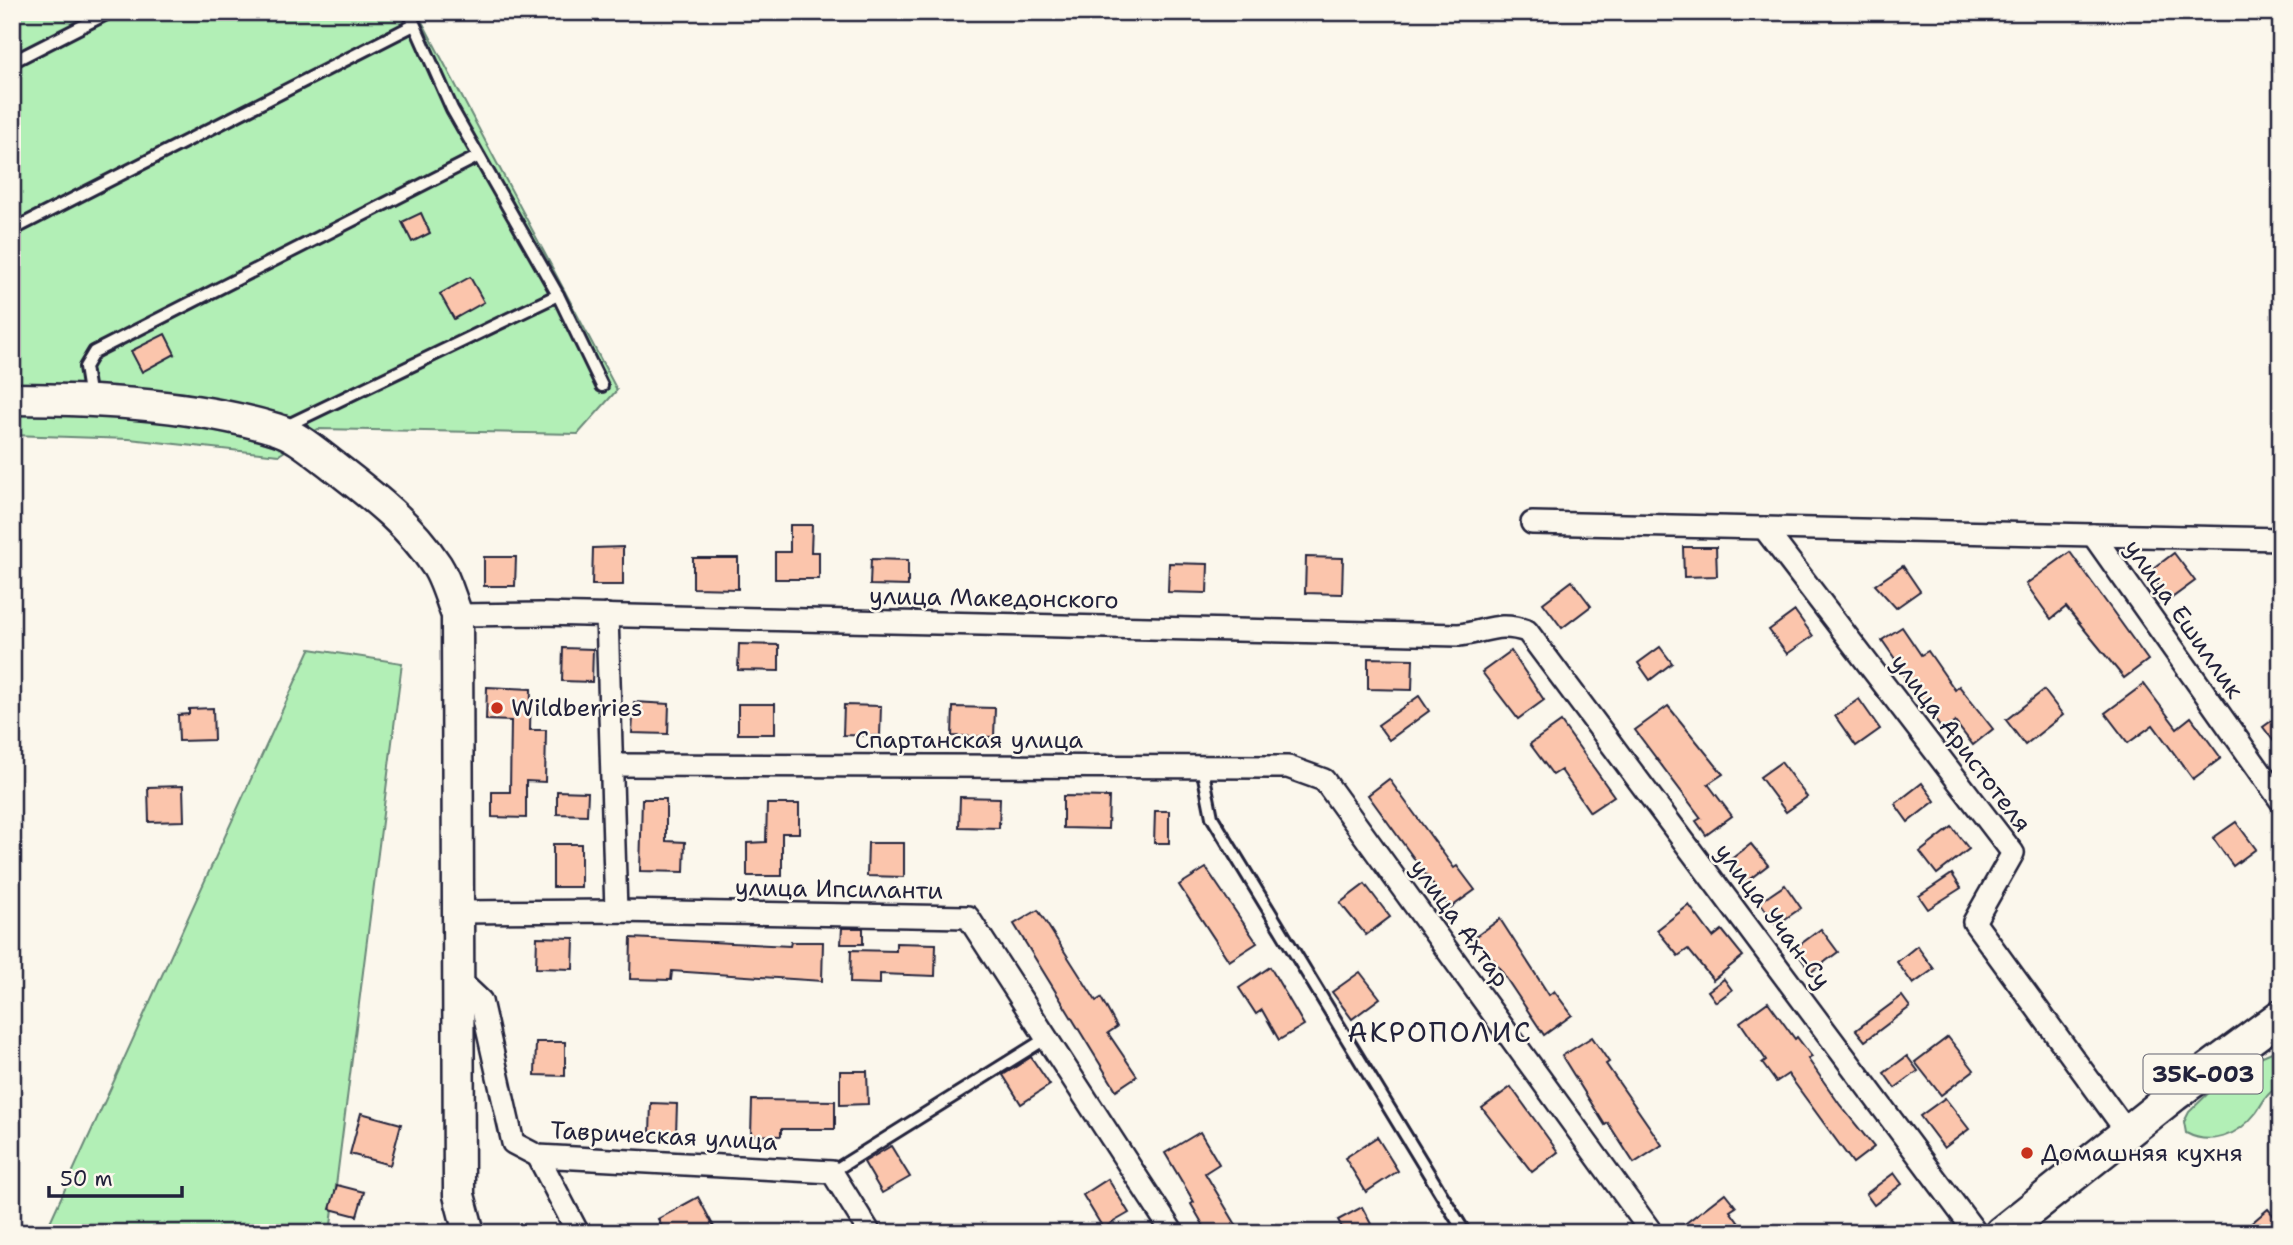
<svg xmlns="http://www.w3.org/2000/svg" width="2293" height="1245" font-family="'Shantell Sans',sans-serif">
	<rect width="100%" height="100%" fill="#fbf7ec"/>
	<filter id="ink" filterUnits="userSpaceOnUse"><feTurbulence type="fractalNoise" baseFrequency=".0143" numOctaves="2"/><feDisplacementMap in="SourceGraphic" scale="14" xChannelSelector="R" yChannelSelector="G"/><feConvolveMatrix kernelMatrix="1 2 1 2 8 2 1 2 1" color-interpolation-filters="sRGB"/></filter>
	<g filter="url(#ink)">
		<!-- green -->
		<g fill="#b2efb6" stroke="#6a8878" stroke-width="2">
			<path d="M12,12H417L617,390L578,434L318,429L279,455L129,439L12,435Z"/>
			<path d="M310,649L402,663L330,1233H45Z"/>
			<path d="M2281,1048V1087C2266,1091 2263,1104 2255,1114C2238,1136 2210,1146 2186,1133L2184,1122L2189,1112L2222,1080L2251,1061Z"/>
		</g>
		<!-- building -->
		<g fill="#fbc5ac" stroke="#22223b" stroke-width="2">
			<path d="M421,213L430,233L412,242L402,222Z"/>
			<path d="M470,277L484,302L454,319L440,294Z"/>
			<path d="M165,334L175,354L142,372L131,351Z"/>
			<path d="M790,525H812L811,552H819V579H775V552H790Z"/>
			<path d="M623,547V585H592L593,548Z"/>
			<path d="M1683,547H1716L1717,576L1684,577Z"/>
			<path d="M2070,552L2148,660L2124,678L2066,607L2051,619L2026,584Z"/>
			<path d="M2174,553L2195,581L2169,600L2149,572Z"/>
			<path d="M484,557H516L515,586H484Z"/>
			<path d="M1306,557L1343,558L1342,594L1305,593Z"/>
			<path d="M693,558H738V589L693,588Z"/>
			<path d="M871,559L908,560V586L870,585Z"/>
			<path d="M1169,563L1208,564L1207,593L1168,592Z"/>
			<path d="M1903,566L1920,591L1896,608L1875,585Z"/>
			<path d="M1572,581L1591,606L1562,628L1543,603Z"/>
			<path d="M1795,611L1813,636L1787,654L1769,630Z"/>
			<path d="M1902,627L1921,655L1928,651L1955,690L1959,686L1993,729L1973,745L1955,722L1943,731L1900,670L1902,669L1882,640Z"/>
			<path d="M739,644L779,645V671L738,670Z"/>
			<path d="M1660,647L1672,663L1650,680L1638,663Z"/>
			<path d="M563,648L593,649L592,682L562,681Z"/>
			<path d="M1511,651L1544,700L1518,719L1482,672Z"/>
			<path d="M1368,658L1413,659L1412,690L1368,689Z"/>
			<path d="M2144,684L2177,728L2191,717L2221,758L2193,779L2153,725L2128,743L2105,713Z"/>
			<path d="M487,687L531,689L530,730H546L545,782L526,781V818L492,817V792H510L511,721L486,720Z"/>
			<path d="M2044,690L2063,715L2025,745L2006,720Z"/>
			<path d="M1419,696L1429,711L1389,740L1378,725Z"/>
			<path d="M1859,699L1880,729L1856,746L1835,716Z"/>
			<path d="M634,702L669,704L668,734L632,733Z"/>
			<rect x="738" y="704" width="37" height="30"/>
			<path d="M844,705L881,706L880,736L843,735Z"/>
			<path d="M1668,706L1723,774L1708,784L1732,816L1706,835L1696,821L1701,818L1635,730Z"/>
			<path d="M953,707L995,708L994,737L952,736Z"/>
			<path d="M213,708L214,740L179,741L178,715L189,714V709Z"/>
			<path d="M2281,714V751L2263,727Z"/>
			<path d="M1561,722L1614,796L1590,812L1561,770L1553,775L1530,744Z"/>
			<path d="M1781,762L1807,797L1786,812L1760,777Z"/>
			<path d="M1389,779L1454,868L1457,866L1475,890L1450,908L1368,795Z"/>
			<path d="M1922,783L1935,801L1908,822L1895,804Z"/>
			<path d="M183,786L184,821L149,822L148,787Z"/>
			<path d="M557,791L588,792L587,815L557,814Z"/>
			<path d="M1063,796L1109,797L1108,829L1063,828Z"/>
			<path d="M960,797L1000,798L999,828L959,827Z"/>
			<path d="M642,799H666V841L685,842L684,872L640,871Z"/>
			<path d="M767,804H799V833H782V876H747V843L766,842Z"/>
			<path d="M1155,811H1169V843H1154Z"/>
			<path d="M2236,822L2256,849L2233,866L2213,838Z"/>
			<path d="M1952,827L1969,849L1937,874L1920,852Z"/>
			<path d="M868,843H904V877L867,876Z"/>
			<rect x="553" y="844" width="28" height="43"/>
			<path d="M1751,844L1768,865L1746,882L1730,860Z"/>
			<path d="M1206,868L1257,943L1229,961L1179,885Z"/>
			<path d="M1952,874L1961,888L1928,909L1919,896Z"/>
			<path d="M1365,884L1390,917L1366,935L1340,903Z"/>
			<path d="M1785,885L1801,908L1776,925L1760,902Z"/>
			<path d="M1689,905L1713,937L1722,930L1743,956L1713,980L1688,949L1678,956L1657,930Z"/>
			<path d="M1038,910L1096,1001L1101,998L1117,1027L1108,1033L1137,1076L1116,1090L1014,924Z"/>
			<path d="M1500,919L1549,995L1554,991L1572,1015L1544,1035L1494,960L1491,962L1474,938Z"/>
			<path d="M842,928H863V944H841Z"/>
			<path d="M1821,929L1838,952L1811,972L1794,949Z"/>
			<path d="M537,937L574,938L573,969L536,968Z"/>
			<path d="M631,938L790,946L791,942H823L822,981L672,971L671,980L630,979Z"/>
			<path d="M896,943L936,944L935,976L880,974V984L850,983L851,950L896,951Z"/>
			<path d="M1917,946L1934,969L1913,984L1897,962Z"/>
			<path d="M1270,967L1304,1025L1279,1040L1262,1010L1256,1014L1239,988Z"/>
			<path d="M1360,972L1380,998L1352,1019L1332,992Z"/>
			<path d="M1724,979L1732,990L1716,1002L1708,991Z"/>
			<path d="M1902,996L1910,1007L1865,1041L1856,1030Z"/>
			<path d="M1768,1002L1795,1039L1797,1037L1812,1057L1808,1059L1840,1105L1874,1147L1853,1163L1788,1074L1776,1082L1762,1063L1766,1060L1740,1022Z"/>
			<path d="M1592,1037L1609,1062L1606,1064L1662,1145L1634,1163L1608,1123L1605,1125L1562,1056Z"/>
			<path d="M1948,1037L1974,1070L1941,1095L1915,1062Z"/>
			<path d="M536,1042H565V1076L535,1075Z"/>
			<path d="M1907,1056L1918,1071L1895,1088L1884,1073Z"/>
			<path d="M1031,1057L1050,1085L1021,1104L1003,1075Z"/>
			<path d="M840,1071H867L868,1104L840,1105Z"/>
			<path d="M1511,1087L1558,1152L1532,1172L1482,1108Z"/>
			<path d="M1945,1098L1969,1129L1944,1148L1920,1116Z"/>
			<path d="M752,1100L835,1101V1129H781V1136L751,1135Z"/>
			<path d="M651,1103L677,1104L676,1134H650Z"/>
			<path d="M361,1113L401,1124L390,1165L350,1154Z"/>
			<path d="M1200,1132L1219,1164L1205,1173L1241,1233H1208L1191,1204L1194,1202L1165,1153Z"/>
			<path d="M1377,1137L1398,1171L1366,1192L1345,1158Z"/>
			<path d="M891,1146L910,1177L882,1193L864,1162Z"/>
			<path d="M1894,1173L1902,1184L1874,1205L1866,1194Z"/>
			<path d="M1108,1179L1129,1213L1103,1228L1083,1195Z"/>
			<path d="M337,1185L364,1192L357,1216L330,1209Z"/>
			<path d="M1725,1193L1736,1207L1730,1211L1741,1226L1732,1233H1715L1710,1226L1701,1233H1673Z"/>
			<path d="M698,1197L714,1227L703,1233H665L658,1219Z"/>
			<path d="M1362,1207L1371,1224L1355,1233H1345L1338,1220Z"/>
			<path d="M2268,1209L2281,1224V1233H2240Z"/>
		</g>
		<g fill="none" stroke-linecap="round" stroke-linejoin="round">
			<defs>
				<g id="service">
					<path d="M409,12L452,109L558,295L602,386"/>
					<path d="M12,62L110,12"/>
					<path d="M12,230L414,25"/>
					<path d="M90,399L85,367L94,352L477,157"/>
					<path d="M284,427L558,295"/>
					<path d="M1202,767L1212,817L1465,1233"/>
					<path d="M832,1172L1045,1039"/>
				</g>
				<g id="minor">
					<path d="M1532,523L2281,539"/>
					<path d="M1764,528L2013,853L1974,922L2127,1132"/>
					<path d="M2093,535L2281,801"/>
					<path d="M457,615L541,614L1459,635C1486,632 1498,621 1527,631L1976,1233"/>
					<path d="M607,615L616,911"/>
					<path d="M612,765L1288,767L1324,780L1652,1233"/>
					<path d="M459,912L616,911L968,917L1173,1233"/>
					<path d="M461,982L481,1001L513,1143L538,1156L832,1172L870,1233"/>
					<path d="M538,1156L578,1233"/>
				</g>
				<path id="secondary" d="M12,399C94,399 198,405 276,429C296,435 314,451 330,463C370,494 409,523 437,566C446,580 451,600 457,615L459,1195L469,1233"/>
				<path id="primary" d="M2001,1233L2174,1095L2281,1016"/>
			</defs>
			<!-- service casing -->
			<use href="#service" stroke="#22223b" stroke-width="16"/>
			<!-- minor casing -->
			<use href="#minor" stroke="#22223b" stroke-width="26"/>
			<!-- secondary casing -->
			<use href="#secondary" stroke="#22223b" stroke-width="35"/>
			<!-- primary casing -->
			<use href="#primary" stroke="#22223b" stroke-width="37"/>
			<!-- service -->
			<use href="#service" stroke="#fbf7ec" stroke-width="10"/>
			<!-- minor -->
			<use href="#minor" stroke="#fbf7ec" stroke-width="21"/>
			<!-- secondary -->
			<use href="#secondary" stroke="#fbf7ec" stroke-width="30"/>
			<!-- primary -->
			<use href="#primary" stroke="#fbf7ec" stroke-width="32"/>
		</g>
	</g>
	<!-- markers -->
	<g fill="#c8321e" stroke="#fbf7ec" stroke-width="2.5">
		<circle cx="497" cy="708" r="7"/>
		<circle cx="2027" cy="1153" r="7"/>
	</g>
	<g text-anchor="middle" stroke-width="5" stroke-linejoin="round" paint-order="stroke">
		<!-- shield labels -->
		<rect fill="#fbf7ec" stroke="#636270" stroke-width="2" x="2143.5" y="1054.5" width="119" height="39" rx="5"/>
		<g font-size="23" font-weight="bold" fill="#22223b">
			<text x="2203" y="1082">35К-003</text>
		</g>
		<!-- street labels -->
		<g font-size="24" fill="#22223b" stroke="#fbf7ec">
			<text transform="translate(994 598) rotate(1)" y="8">улица Македонского</text>
			<text transform="translate(2184 619) rotate(55)" y="8">улица Ешиллик</text>
			<text x="969" y="748">Спартанская улица</text>
			<text transform="translate(1961 743) rotate(53)" y="8">улица Аристотеля</text>
			<text transform="translate(839 889) rotate(1)" y="8">улица Ипсиланти</text>
			<text transform="translate(1773 916) rotate(53)" y="8">улица Учан-Су</text>
			<text transform="translate(1460 923) rotate(54)" y="8">улица Ахтар</text>
			<text transform="translate(664 1136) rotate(3)" y="8">Таврическая улица</text>
		</g>
		<!-- poi labels -->
		<g font-size="24" fill="#22223b" stroke="#fbf7ec" text-anchor="start">
			<text x="511" y="716">Wildberries</text>
			<text x="2041" y="1161">Домашняя кухня</text>
		</g>
		<!-- quarter labels -->
		<g font-size="28" letter-spacing="2" fill="#22223b" stroke="#fbf7ec">
			<text x="1440" y="1042">АКРОПОЛИС</text>
		</g>
	</g>
	<!-- margin -->
	<rect width="2293" height="1245" fill="none" stroke="#fbf7ec" stroke-width="42"/>
	<rect x="21" y="21" width="2251" height="1203" fill="none" stroke="#22223b" stroke-width="2.5" filter="url(#ink)"/>
	<!-- scale -->
	<path d="M49 1186v10h133v-10" fill="none" stroke="#22223b" stroke-width="3.5"/>
	<text x="60" y="1186" font-size="21" fill="#22223b" stroke="#fbf7ec" stroke-width="5" paint-order="stroke">50 m</text>
</svg>
